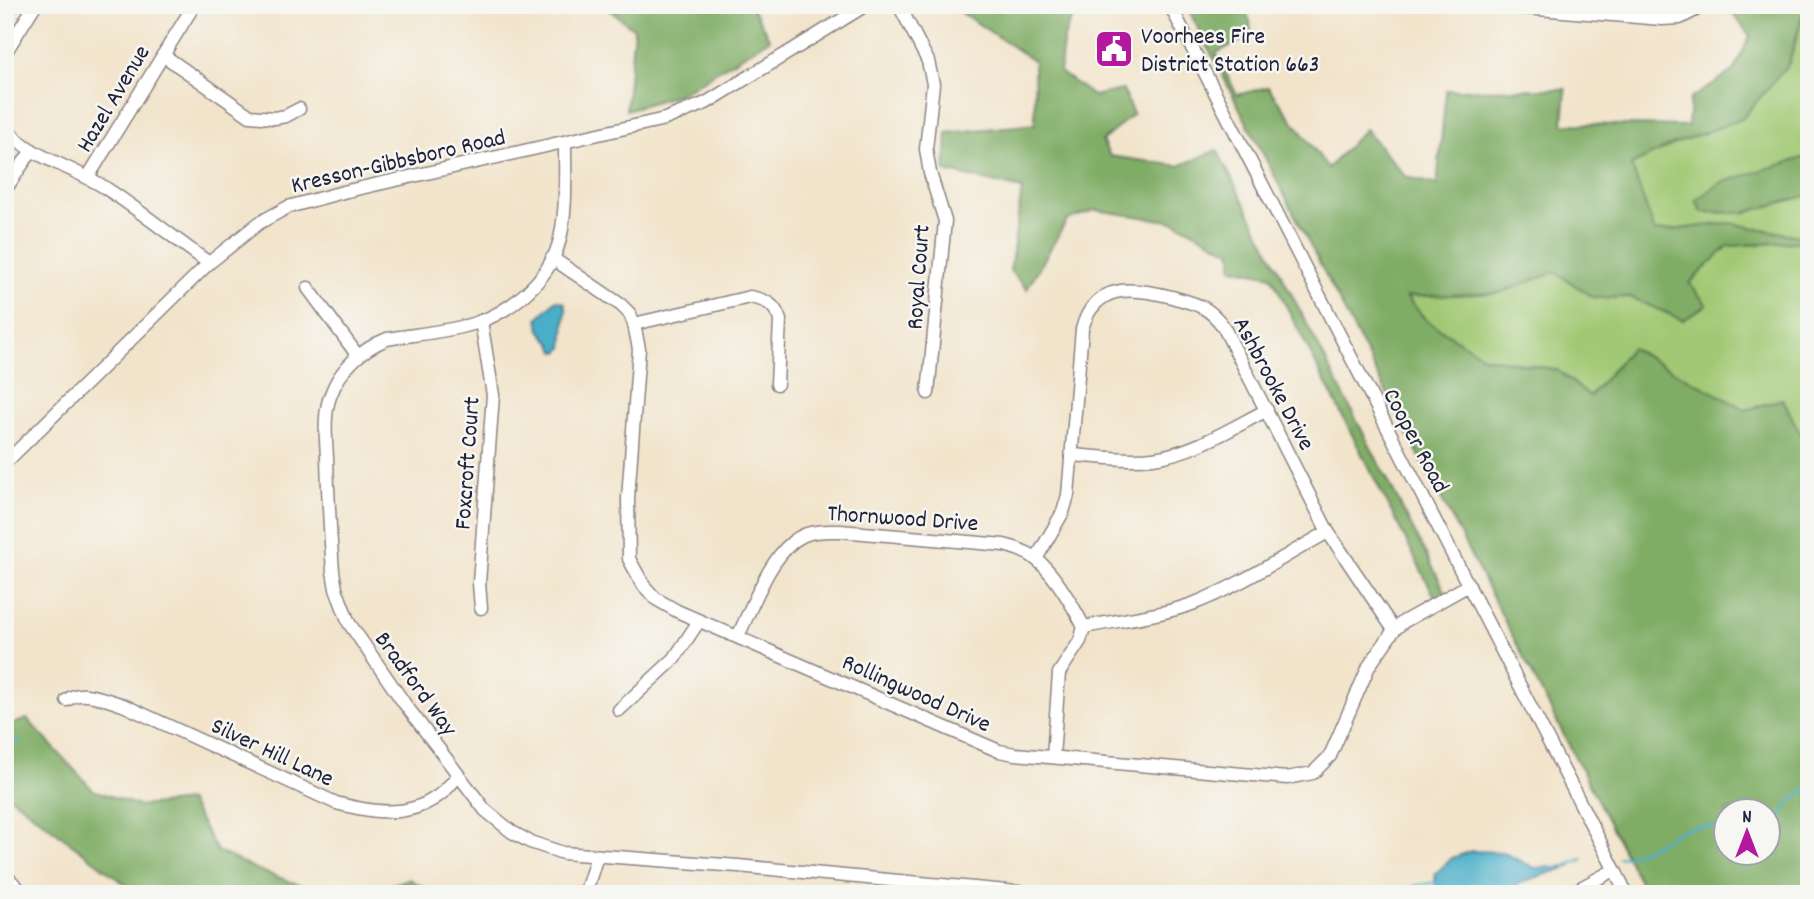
<svg xmlns="http://www.w3.org/2000/svg" width="1814" height="899" font-family="Dekko,sans-serif">
	<rect width="100%" height="100%" fill="#f6f6f2"/>
	<filter id="ink" filterUnits="userSpaceOnUse"><feTurbulence type="fractalNoise" baseFrequency=".0143" numOctaves="2"/><feDisplacementMap in="SourceGraphic" scale="14" xChannelSelector="R" yChannelSelector="G"/><feConvolveMatrix kernelMatrix="1 2 1 2 8 2 1 2 1" color-interpolation-filters="sRGB"/></filter>
	<filter id="wash" filterUnits="userSpaceOnUse"><feTurbulence type="fractalNoise" baseFrequency=".00686" numOctaves="4" result="noise"/><feDisplacementMap in="SourceGraphic" scale="28" xChannelSelector="R" yChannelSelector="G"/><feGaussianBlur stdDeviation="1.57" result="paint"/><feColorMatrix in="noise" values="0 0 0 0 0 0 0 0 0 0 0 0 0 0 0 0 0 1.4 0 .05"/><feComposite in="paint" operator="in"/></filter>
	<g filter="url(#wash)">
		<rect width="100%" height="100%" fill="#f2e4cb"/>
		<!-- green -->
		<g fill="#a1c974" stroke="#627658" stroke-width="2">
			<path d="M1807,5H1809V238L1729,223L1654,232L1631,164L1672,145L1789,63Z"/>
			<path d="M1809,241V452L1783,400L1746,410L1631,348L1590,396L1557,370L1484,357L1426,320L1406,296L1499,293L1555,272L1594,298L1630,297L1683,320L1689,283L1728,246Z"/>
		</g>
		<!-- forest -->
		<g fill="#80ad66" stroke="#516850" stroke-width="2" fill-rule="evenodd">
			<path d="M603,5H750L770,39L680,94L626,110L634,29Z"/>
			<path d="M950,5H1084C1063,23 1062,46 1060,72L1093,96L1123,90L1133,114L1102,141L1110,156L1179,166L1217,150L1449,599L1439,605L1271,276L1232,268V252L1175,222L1095,210L1067,220L1027,289L1010,271L1022,189L945,171L947,133L1035,124L1034,61Z"/>
			<path d="M1186,5H1243L1250,21L1251,36L1216,53L1237,95L1268,87L1328,168L1365,129L1405,176L1437,185L1446,90L1566,89L1563,124L1688,126L1690,99L1734,70L1750,36L1726,5H1805L1789,63L1742,119L1672,145L1631,165L1655,232L1729,223L1809,238V241L1728,246L1689,283L1707,305L1683,320L1630,297L1594,298L1555,272L1499,293L1406,297L1426,320L1484,357L1557,370L1590,396L1631,348L1746,410L1783,399L1809,452V894H1646ZM1727,811H1769V853H1727Z"/>
			<path d="M1809,156V195L1744,213L1702,212L1696,200L1720,183Z"/>
			<path d="M27,719L93,790L139,806L189,801L217,851L258,870L325,894H138L5,793V727Z"/>
			<path d="M409,879L436,894H364Z"/>
		</g>
		<!-- water -->
		<g fill="#49aec8" stroke="#366882" stroke-width="2">
			<path d="M556,300L564,302L566,307L563,348L559,352H555L552,344L540,330L538,318Z"/>
			<path d="M1471,851L1502,852L1535,868L1572,866L1531,879L1496,894H1436L1435,874L1452,858Z"/>
		</g>
		<g fill="none" stroke-linecap="round" stroke-linejoin="round">
			<!-- stream -->
			<g stroke="#49aec8" stroke-width="2.5">
				<path d="M5,748L20,740"/>
				<path d="M1769,829L1781,816L1789,803L1809,786"/>
				<path d="M1618,858C1664,850 1676,815 1727,830"/>
				<path d="M1565,866L1583,859"/>
				<path d="M1413,886L1437,882"/>
			</g>
		</g>
	</g>
	<g filter="url(#ink)">
		<g fill="none" stroke-linecap="round" stroke-linejoin="round">
			<defs>
				<g id="minor">
					<path d="M899,5L928,61L933,84L926,149L930,173L945,221L928,393"/>
					<path d="M1170,5C1322,301 1475,597 1627,894"/>
					<path d="M1488,5L1662,19L1680,18L1705,5"/>
					<path d="M5,53L35,5"/>
					<path d="M163,55L250,116L274,118L286,116L299,109"/>
					<path d="M5,127C29,158 75,167 107,189C142,212 175,239 209,263"/>
					<path d="M565,143C565,175 567,208 560,239C551,278 512,311 476,323C448,332 416,334 387,339C362,349 340,369 331,394C323,413 326,437 327,458C328,496 330,533 333,571L336,589L349,623L404,703L485,810L512,832L530,842L563,853L738,866L1040,894"/>
					<path d="M88,177L194,5"/>
					<path d="M5,190L32,150"/>
					<path d="M552,258L621,305L630,314L634,324L639,349L628,498L629,559L644,586L656,599L677,611L999,751L1015,754L1287,778L1313,773L1330,756L1369,666L1394,630L1403,622L1469,585"/>
					<path d="M308,288L358,356"/>
					<path d="M481,321L493,395L479,583L481,608"/>
					<path d="M634,324L750,297C766,300 775,304 780,320L777,384"/>
					<path d="M1072,455C1099,457 1127,461 1153,458C1193,453 1232,428 1267,410"/>
					<path d="M5,463L209,263L259,223L288,207L343,192L665,119L706,103L866,5"/>
					<path d="M1036,559L1063,512L1068,495L1082,329C1095,282 1133,287 1172,297C1196,304 1207,305 1223,326L1328,532L1394,630"/>
					<path d="M1084,627C1120,620 1160,616 1195,603C1241,585 1284,556 1328,532"/>
					<path d="M738,636C753,606 773,545 807,534C817,530 829,531 840,531L1004,545C1015,548 1026,551 1035,558C1053,572 1073,606 1084,627"/>
					<path d="M67,700C81,688 107,700 123,705L336,803C370,812 407,819 438,796C446,791 452,782 458,776"/>
					<path d="M619,710L674,659L699,621"/>
					<path d="M1053,757L1059,673L1080,641L1084,627"/>
					<path d="M5,875L24,894"/>
					<path d="M585,894L597,856"/>
					<path d="M1569,894L1614,870"/>
				</g>
			</defs>
			<!-- minor casing -->
			<use href="#minor" stroke="#8a8383" stroke-width="15"/>
			<!-- minor -->
			<use href="#minor" stroke="#fff" stroke-width="12"/>
		</g>
	</g>
	<!-- icons -->
	<defs>
		<symbol id="civic-square" viewBox="-11 -11 22 22"><rect x="-9" y="-9" width="18" height="18" rx="4" fill="#b5179e" stroke="#f6f6f2"/><path d="M-.6-6.5H3V-4.5H.6V-3L4-1V1h2V6H-6V1h2V-1L-.6-3ZM-1.2 2.5V6h2.4V2.5Z" fill="#fff"/></symbol>
	</defs>
	<g fill-rule="evenodd">
		<use href="#civic-square" x="1092" y="27" width="44" height="44"/>
	</g>
	<g text-anchor="middle" stroke-width="5" stroke-linejoin="round" paint-order="stroke">
		<!-- poi labels -->
		<g font-size="24" fill="#22223b" stroke="#f6f6f2" text-anchor="start">
			<text x="1141" y="43">Voorhees Fire<tspan x="1141" dy="28">District Station 663</tspan></text>
		</g>
		<!-- street labels -->
		<g font-size="24" fill="#22223b" stroke="#f6f6f2">
			<text transform="translate(112 98) rotate(-59)" y="8">Hazel Avenue</text>
			<text transform="translate(398 160) rotate(-13)" y="8">Kresson-Gibbsboro Road</text>
			<text transform="translate(917 277) rotate(-86)" y="8">Royal Court</text>
			<text transform="translate(1275 383) rotate(62)" y="8">Ashbrooke Drive</text>
			<text transform="translate(1417 440) rotate(62)" y="8">Cooper Road</text>
			<text transform="translate(466 463) rotate(-86)" y="8">Foxcroft Court</text>
			<text transform="translate(903 517) rotate(4)" y="8">Thornwood Drive</text>
			<text transform="translate(417 683) rotate(54)" y="8">Bradford Way</text>
			<text transform="translate(917 692) rotate(24)" y="8">Rollingwood Drive</text>
			<text transform="translate(273 751) rotate(25)" y="8">Silver Hill Lane</text>
		</g>
	</g>
	<!-- margin -->
	<rect width="1814" height="899" fill="none" stroke="#f6f6f2" stroke-width="28"/>
	<!-- north arrow -->
	<g transform="translate(1747 832)"><circle r="33" fill="#f6f6f2" stroke="#a1a1a9" stroke-width="2"/>
	<path d="M0-5L12 26L0 18L-12 26Z" fill="#b5179e"/>
	<text y="-10" font-size="19" font-weight="bold" text-anchor="middle" fill="#22223b">N</text>
	</g>
</svg>
